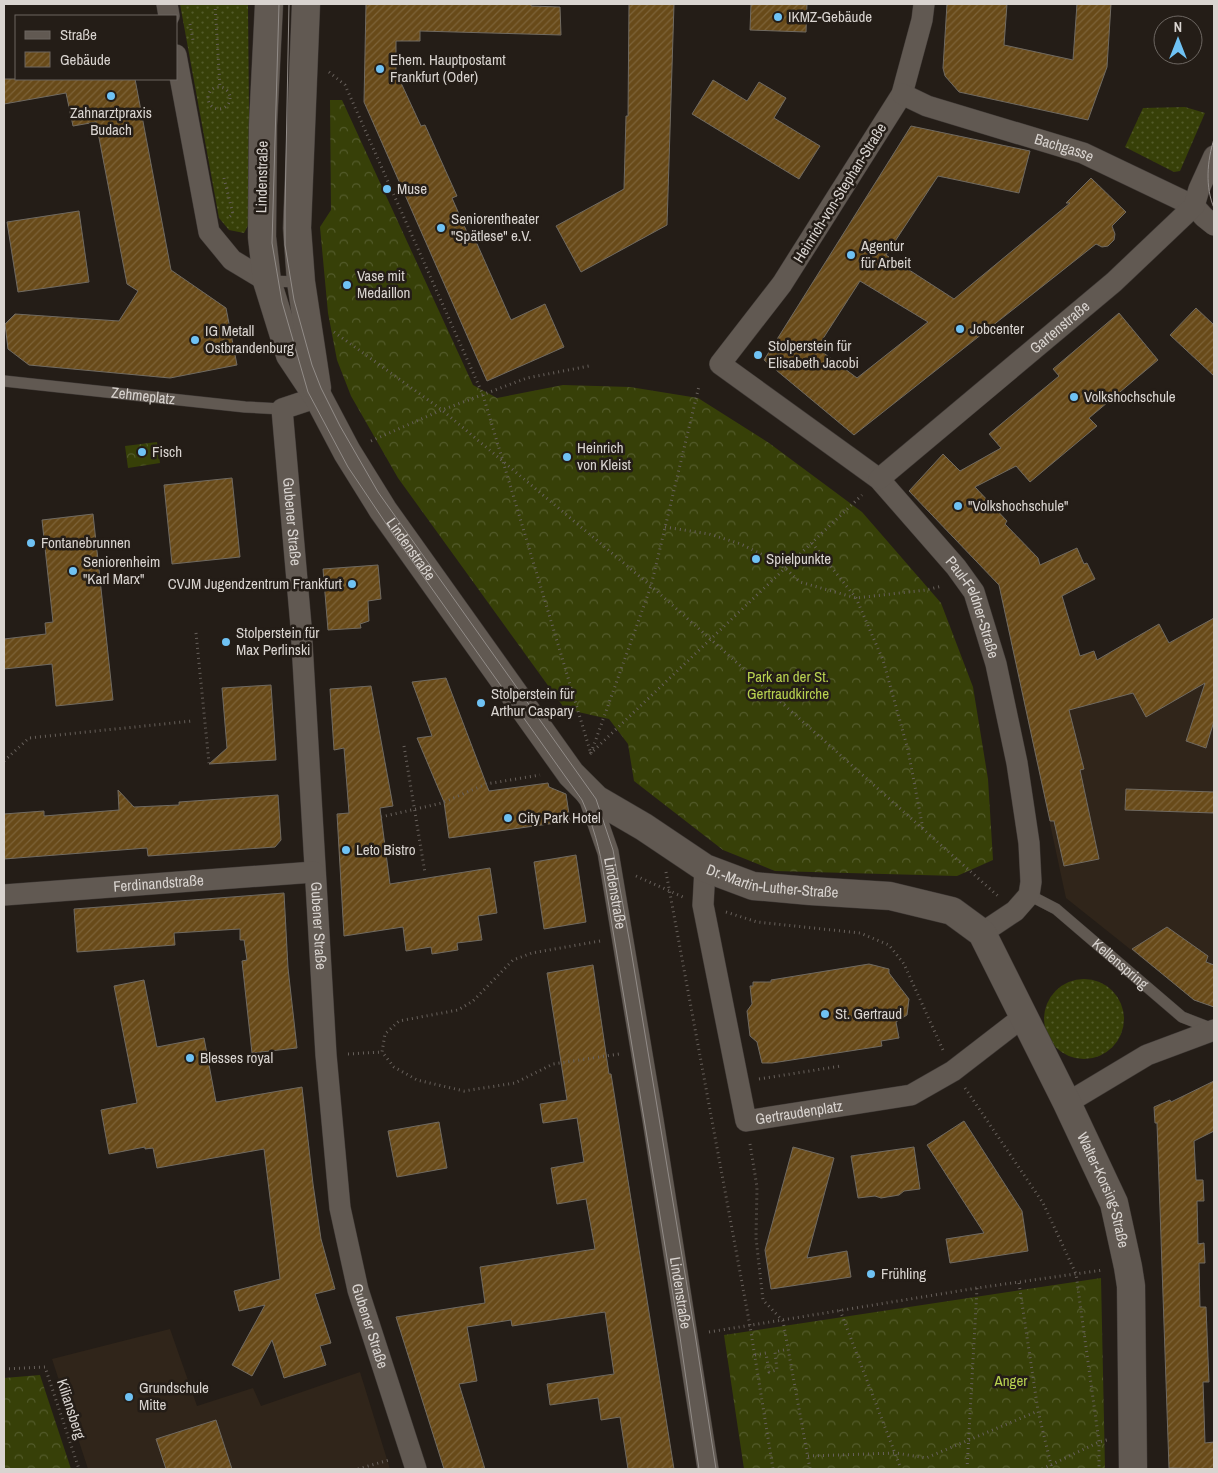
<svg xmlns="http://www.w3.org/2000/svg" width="1218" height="1473" font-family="'Archivo Narrow',sans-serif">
	<defs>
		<pattern id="grass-dots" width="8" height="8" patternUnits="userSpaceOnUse" patternTransform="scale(1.25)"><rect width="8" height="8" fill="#374008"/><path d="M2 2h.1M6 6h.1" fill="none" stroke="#535b2b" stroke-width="1.8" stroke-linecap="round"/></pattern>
		<pattern id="forest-crowns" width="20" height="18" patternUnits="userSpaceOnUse" patternTransform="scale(1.25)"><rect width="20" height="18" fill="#374008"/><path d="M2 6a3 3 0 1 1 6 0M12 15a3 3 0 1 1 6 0" fill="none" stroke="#535b2b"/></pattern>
		<pattern id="building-hatch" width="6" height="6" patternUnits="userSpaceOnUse" patternTransform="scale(1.25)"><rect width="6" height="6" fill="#684a19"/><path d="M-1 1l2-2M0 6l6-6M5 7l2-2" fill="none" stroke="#7d6339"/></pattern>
	</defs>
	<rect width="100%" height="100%" fill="#241d17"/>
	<!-- built -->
	<g fill="#30251a">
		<path d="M1214,618V1007L1194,1000L1066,898L1023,699L1120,670Z"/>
		<path d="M170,1329L197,1406L253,1388L261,1406L360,1372L390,1469H88L52,1359Z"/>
	</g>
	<!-- grass -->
	<g fill="url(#grass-dots)">
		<path d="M180,4H248L250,222L244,233L229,230L219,218Z"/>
		<path d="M1185,107L1205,113L1180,171L1174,172L1125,147L1143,108Z"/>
		<circle cx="1084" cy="1019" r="40"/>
	</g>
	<!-- forest -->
	<g fill="url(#forest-crowns)">
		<path d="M330,100H342L473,385L497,398L563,385L630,387L698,398L769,443L862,512L941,603L973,687L988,779L993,860L957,876L775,871L723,850L634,781L628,744L609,719L565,709L398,478L351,396L337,360L328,313L320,227L331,210Z"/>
		<path d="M157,442L160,463L128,468L125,446Z"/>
		<path d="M1101,1278L1105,1469H744L724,1335Z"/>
		<path d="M40,1375L71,1469H4V1378Z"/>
	</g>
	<!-- building -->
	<g fill="url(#building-hatch)" stroke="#706a61" fill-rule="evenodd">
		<path d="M366,4H531V6L560,7L561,35L420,31V41H396V72L421,126L425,125L457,196L452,198L470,239L474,237L511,320L545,304L564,347L487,381L364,102Z"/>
		<path d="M629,4H674L667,225L581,272L556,226L624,189L626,116H628Z"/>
		<path d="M751,4H807L806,32L750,30Z"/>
		<path d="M947,4H1007L1004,45L1073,60L1077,4H1111L1107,67L1088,120L959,92L945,76L943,68Z"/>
		<path d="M4,79H135L171,270L226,308L237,365L170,378L29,365L8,349L5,324L15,314L119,321L138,291L127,284L96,122L73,126L66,93L4,104Z"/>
		<path d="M713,80L747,101L759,82L786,98L774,118L820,146L799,179L692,114Z"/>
		<path d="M911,126L1030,151L1019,193L938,176L886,255L954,299L1070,203H1066L1091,178L1126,212L1112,226L1115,234L1114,240L1108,246L1102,247L1096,244L854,435L764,360ZM860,281L928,322L857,378L817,348Z"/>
		<path d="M79,211L89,282L18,292L7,222Z"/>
		<path d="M1196,308L1214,325V376L1170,335Z"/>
		<path d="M1119,313L1158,360L1089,418L1097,426L1030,482L1016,466L975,487L1007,521L1005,524L1038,558L1040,565L1077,548L1084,564L1087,563L1095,579L1062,596L1080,656L1094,651L1097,660L1159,624L1169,643L1214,618V721L1206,748L1186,741L1205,683L1146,717L1133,693L1069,710L1084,769L1080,770L1099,859L1064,866L1054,821H1050L999,585L909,491L943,454L960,471L1001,448L989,434L1059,376L1053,369Z"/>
		<path d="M232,478L240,557L172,564L164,485Z"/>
		<path d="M93,514L113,700L56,706L52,664L4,669V639L46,634L45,623L53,622L42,520Z"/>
		<path d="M378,565L381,599L368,601L369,621L360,624L361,628L328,630L323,569Z"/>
		<path d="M446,678L489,791L548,783L549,787L566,794L570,821L449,838L444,802L417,738L432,736L412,682Z"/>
		<path d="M271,685L276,760L209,764L227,748L222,688Z"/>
		<path d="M371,686L393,806L380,808L390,884L490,868L497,913L478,916L482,940L457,943L458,950L432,954L431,947L406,951L403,927L344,936L337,814L349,813L344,748L334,750L330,689Z"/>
		<path d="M1126,789L1214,792V813L1125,810Z"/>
		<path d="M118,790L134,807L179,805V802L278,795L281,840L275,847L148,856L147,848L4,859V814L44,811V816L119,810Z"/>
		<path d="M576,855L586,922L544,929L534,862Z"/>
		<path d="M284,893L288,968L297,1048L252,1053L242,961L247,960L244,940H240V929L174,933L175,945L77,952L74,909Z"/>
		<path d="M1167,927L1208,956L1206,962L1214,965V1007L1194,1000L1132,949Z"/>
		<path d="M869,964L889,969V973L909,999L907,1015L896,1022L899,1038L881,1041L882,1046L772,1063H762L757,1042L750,1036L747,1011L752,1004L750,986H753V982H771V980Z"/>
		<path d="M593,965L609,1074H611L674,1469H628L620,1417L601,1420L598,1398L550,1405L547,1384L614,1374L605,1312L512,1326L511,1320L467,1327L477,1381L459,1384L485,1469H444L396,1317L485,1303L480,1267L595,1249L586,1199L557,1204L551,1168L584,1162L577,1118L543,1123L540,1104L567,1100L547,973Z"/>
		<path d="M144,980L157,1047L204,1038L216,1102L302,1087L313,1184L321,1239L335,1289L315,1294L331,1343L320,1346L326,1365L284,1378L272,1340L252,1376L232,1365L265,1305L239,1311L234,1291L280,1279L264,1149L157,1168L153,1148L145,1149V1147L109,1154L101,1110L137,1103L114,986Z"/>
		<path d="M1214,1081V1131L1194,1141L1196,1180H1203L1204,1201H1197L1198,1244L1204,1243L1205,1263H1199L1200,1307H1206L1209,1382H1203L1205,1443L1214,1442V1469L1169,1468L1157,1123H1155L1154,1107L1170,1100L1171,1102Z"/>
		<path d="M964,1121L1022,1211L1028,1251L950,1263L946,1239L984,1233L927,1145Z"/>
		<path d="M439,1122L447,1168L397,1177L388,1131Z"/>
		<path d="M793,1147L834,1158L807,1258L847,1251L851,1277L771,1289L765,1250Z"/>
		<path d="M914,1147L920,1189L904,1191L899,1195L881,1198L875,1196L858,1198L851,1156Z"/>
		<path d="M216,1420L232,1469H166L156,1439Z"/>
	</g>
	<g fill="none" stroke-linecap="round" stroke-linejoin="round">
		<defs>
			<g id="lane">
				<path d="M267,281L301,282"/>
				<path id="s1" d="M4,381L245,407L282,409"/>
				<path id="s2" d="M1029,895L1056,909L1182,1017L1213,1029"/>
			</g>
			<g id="street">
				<path d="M167,4L169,16"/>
				<path id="s3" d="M924,4L922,20L902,94L782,284L720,364L879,479L956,567L974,592L996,664L1017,763L1029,843L1031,882L1029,895L1015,911L982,933"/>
				<path d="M176,55L209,232L232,260L267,281"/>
				<path id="s4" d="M902,94L927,106L1083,153L1194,206L1204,217L1214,225"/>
				<path id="s5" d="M318,397L282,409L301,626L326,1055L340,1208L358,1290L416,1469"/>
				<path id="s6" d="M879,479L1114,282L1194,206L1199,189L1214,156"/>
				<path id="s7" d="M583,790L590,800L608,852L653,1120L708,1469"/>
				<path id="s8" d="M705,868L703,905L746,1121L911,1095L953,1071L1023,1017"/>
				<path id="s9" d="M4,895L314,872"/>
				<path d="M1067,1103L1147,1055L1214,1030"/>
			</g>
			<g id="secondary">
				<path id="s10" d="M269,4L263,125L262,237L267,281L290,355L318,397L347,452L383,510L571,774L596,799L644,827L705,868L753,886L810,891L890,896L952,911L982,933L1067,1103L1114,1203L1128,1267L1131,1286L1133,1469"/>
				<path d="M306,4L297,228L301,282L317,388"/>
			</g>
		</defs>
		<!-- lane casing -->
		<use href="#lane" stroke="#3e3835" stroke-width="12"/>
		<!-- street casing -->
		<use href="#street" stroke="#3e3835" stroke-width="22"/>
		<!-- secondary casing -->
		<use href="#secondary" stroke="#3e3835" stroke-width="29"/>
		<!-- path -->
		<g stroke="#67605b" stroke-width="3" stroke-dasharray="1 4" stroke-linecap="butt">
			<path d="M215,4L220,87"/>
			<path d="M190,24L193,40"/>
			<path d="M329,72L345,85L483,395L591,754"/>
			<circle cx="219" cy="98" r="11"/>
			<path d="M224,178L233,214L228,218"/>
			<path d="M334,332L442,410L651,586L998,896"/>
			<path d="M245,336L256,333"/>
			<path d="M371,441L442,410L527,378L589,366"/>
			<path d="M665,527L709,534L741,544L765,556L785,568L800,582L856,598L926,590L942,586"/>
			<path d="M812,543L856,598L883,660L908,750L923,829"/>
			<path d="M196,633L209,763"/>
			<path d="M404,746L425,873"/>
			<path d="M591,753L651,586L699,386"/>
			<path d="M590,754L862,495"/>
			<path d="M4,761L29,738L192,721"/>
			<path d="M381,817L442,803L486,784L540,775"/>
			<path d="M666,872L750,1326L773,1469"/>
			<path d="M636,876L683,897"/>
			<path d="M726,912L757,922L860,933L889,945L904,964L943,1050"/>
			<path d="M600,941L532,953L513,960L473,1001L458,1010L399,1021L385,1034L382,1052L394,1067L417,1080L464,1091L515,1083L553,1064L619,1054"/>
			<path d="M348,1054L382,1052"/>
			<path d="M759,1079L841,1066"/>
			<path d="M965,1088L1043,1203L1076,1274L1099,1442V1469"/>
			<path d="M750,1144L757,1187L756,1238L763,1300L783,1321L810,1469"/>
			<path d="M1019,1283L1038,1411L1052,1469"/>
			<path d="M840,1310L901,1469"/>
			<path d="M709,1332L977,1288L1103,1270"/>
			<path d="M755,1355L766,1353L769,1372L777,1370L775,1352L788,1349"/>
			<path d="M4,1369L45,1367L79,1469"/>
			<path d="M808,1456L896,1453L926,1458L1038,1411"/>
			<path d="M358,1469L389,1460"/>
			<path d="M967,1469L977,1288"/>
			<path d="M1042,1469L1099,1442L1107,1440"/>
		</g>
		<!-- lane -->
		<use href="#lane" stroke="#615952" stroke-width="11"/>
		<!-- street -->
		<use href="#street" stroke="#615952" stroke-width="21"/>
		<!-- secondary -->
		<use href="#secondary" stroke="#615952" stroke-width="28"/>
		<!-- tram -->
		<g stroke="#928c88" stroke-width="1">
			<path d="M279,4L272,243L282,302L308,392L348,467L391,531L582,800C593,825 600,849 604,876L680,1337L699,1469"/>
			<path d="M289,4L285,210V245L294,300L312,365L321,388L340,426L378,492L596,799L613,850L630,944L695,1334L716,1469"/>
			<path d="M1214,139C1207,161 1205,187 1214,208"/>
		</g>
	</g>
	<!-- markers -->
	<g fill="#6fc2f4" stroke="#241d17" stroke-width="2">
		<circle cx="778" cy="17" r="5"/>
		<circle cx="380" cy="69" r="5"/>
		<circle cx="111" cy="96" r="5"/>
		<circle cx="387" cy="189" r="5"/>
		<circle cx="441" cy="228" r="5"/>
		<circle cx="851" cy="255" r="5"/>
		<circle cx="347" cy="285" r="5"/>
		<circle cx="960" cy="329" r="5"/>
		<circle cx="195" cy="340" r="5"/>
		<circle cx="758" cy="355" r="5"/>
		<circle cx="1074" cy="397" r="5"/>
		<circle cx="142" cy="452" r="5"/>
		<circle cx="567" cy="457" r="5"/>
		<circle cx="958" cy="506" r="5"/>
		<circle cx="31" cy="543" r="5"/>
		<circle cx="756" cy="559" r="5"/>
		<circle cx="73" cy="571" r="5"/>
		<circle cx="352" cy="584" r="5"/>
		<circle cx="226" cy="642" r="5"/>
		<circle cx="481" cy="703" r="5"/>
		<circle cx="508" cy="818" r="5"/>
		<circle cx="346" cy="850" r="5"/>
		<circle cx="825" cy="1014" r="5"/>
		<circle cx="190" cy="1058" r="5"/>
		<circle cx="871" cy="1274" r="5"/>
		<circle cx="129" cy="1397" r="5"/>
	</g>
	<g text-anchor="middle" stroke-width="5" stroke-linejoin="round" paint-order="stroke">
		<!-- poi labels -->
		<g font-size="15" fill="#d9d4d0" stroke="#241d17" text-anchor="start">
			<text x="788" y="22">IKMZ-Gebäude</text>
			<text x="390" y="65">Ehem. Hauptpostamt<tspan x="390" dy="17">Frankfurt (Oder)</tspan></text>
			<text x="111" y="118" text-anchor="middle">Zahnarztpraxis<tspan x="111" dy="17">Budach</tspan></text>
			<text x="397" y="194">Muse</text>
			<text x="451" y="224">Seniorentheater<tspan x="451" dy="17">"Spätlese" e.V.</tspan></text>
			<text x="861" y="251">Agentur<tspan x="861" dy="17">für Arbeit</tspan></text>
			<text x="357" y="281">Vase mit<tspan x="357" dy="17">Medaillon</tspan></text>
			<text x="970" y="334">Jobcenter</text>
			<text x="205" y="336">IG Metall<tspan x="205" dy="17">Ostbrandenburg</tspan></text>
			<text x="768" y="351">Stolperstein für<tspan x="768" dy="17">Elisabeth Jacobi</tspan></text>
			<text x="1084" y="402">Volkshochschule</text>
			<text x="577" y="453">Heinrich<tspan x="577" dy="17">von Kleist</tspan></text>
			<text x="152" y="457">Fisch</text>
			<text x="968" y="511">"Volkshochschule"</text>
			<text x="41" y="548">Fontanebrunnen</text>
			<text x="766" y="564">Spielpunkte</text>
			<text x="83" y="567">Seniorenheim<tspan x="83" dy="17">"Karl Marx"</tspan></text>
			<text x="342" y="589" text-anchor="end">CVJM Jugendzentrum Frankfurt</text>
			<text x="236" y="638">Stolperstein für<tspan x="236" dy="17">Max Perlinski</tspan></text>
			<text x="491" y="699">Stolperstein für<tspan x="491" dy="17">Arthur Caspary</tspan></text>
			<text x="518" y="823">City Park Hotel</text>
			<text x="356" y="855">Leto Bistro</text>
			<text x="835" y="1019">St. Gertraud</text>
			<text x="200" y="1063">Blesses royal</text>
			<text x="881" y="1279">Frühling</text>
			<text x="139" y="1393">Grundschule<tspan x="139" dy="17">Mitte</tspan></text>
		</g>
		<!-- street labels -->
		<g font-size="15" fill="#d9d4d0" stroke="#241d17">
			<text dy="5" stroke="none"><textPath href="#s4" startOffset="171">Bachgasse</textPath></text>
			<text transform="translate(262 177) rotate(-89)" y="5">Lindenstraße</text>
			<text transform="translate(840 193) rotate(-58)" y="5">Heinrich-von-Stephan-Straße</text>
			<text dy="5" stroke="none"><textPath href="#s6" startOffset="236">Gartenstraße</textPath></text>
			<text dy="5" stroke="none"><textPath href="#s1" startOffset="140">Zehmeplatz</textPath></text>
			<text dy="5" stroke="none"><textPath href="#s5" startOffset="151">Gubener Straße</textPath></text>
			<text dy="5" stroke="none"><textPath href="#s10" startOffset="584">Lindenstraße</textPath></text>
			<text dy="5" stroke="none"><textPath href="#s3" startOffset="776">Paul-Feldner-Straße</textPath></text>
			<text dy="5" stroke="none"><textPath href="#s10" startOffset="1094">Dr.-Martin-Luther-Straße</textPath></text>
			<text dy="5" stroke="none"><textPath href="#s9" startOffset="155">Ferdinandstraße</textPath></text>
			<text dy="5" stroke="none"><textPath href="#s7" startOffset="109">Lindenstraße</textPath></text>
			<text dy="5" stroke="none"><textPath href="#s5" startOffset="556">Gubener Straße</textPath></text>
			<text dy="5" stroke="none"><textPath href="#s2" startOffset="115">Kellenspring</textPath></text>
			<text dy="5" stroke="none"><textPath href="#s8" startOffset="311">Gertraudenplatz</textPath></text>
			<text dy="5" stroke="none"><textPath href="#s10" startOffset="1599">Walter-Korsing-Straße</textPath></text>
			<text dy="5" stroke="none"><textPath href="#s7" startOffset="514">Lindenstraße</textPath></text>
			<text dy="5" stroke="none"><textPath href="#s5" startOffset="961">Gubener Straße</textPath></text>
			<text transform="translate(71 1409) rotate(72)" y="5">Kiliansberg</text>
		</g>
		<!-- park labels -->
		<g font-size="15" fill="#b8d250" stroke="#241d17">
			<text x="788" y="682">Park an der St.<tspan x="788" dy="17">Gertraudkirche</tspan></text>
			<text x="1011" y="1386">Anger</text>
		</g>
	</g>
	<!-- border -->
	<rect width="1218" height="1473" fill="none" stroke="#d9d4d0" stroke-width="10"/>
	<!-- legend -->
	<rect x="15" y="15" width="162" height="65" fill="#241d17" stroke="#6c6661"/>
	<rect x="25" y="31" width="25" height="8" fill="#615952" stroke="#6c6661"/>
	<text x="60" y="40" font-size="15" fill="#d9d4d0">Straße</text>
	<rect x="25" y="52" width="25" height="15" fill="url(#building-hatch)" stroke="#6c6661"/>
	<text x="60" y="65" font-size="15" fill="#d9d4d0">Gebäude</text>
	<!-- north arrow -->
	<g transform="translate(1178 40)"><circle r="24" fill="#241d17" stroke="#6c6661"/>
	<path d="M0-4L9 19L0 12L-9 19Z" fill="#6fc2f4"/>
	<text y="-8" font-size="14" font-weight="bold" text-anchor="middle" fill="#d9d4d0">N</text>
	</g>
</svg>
